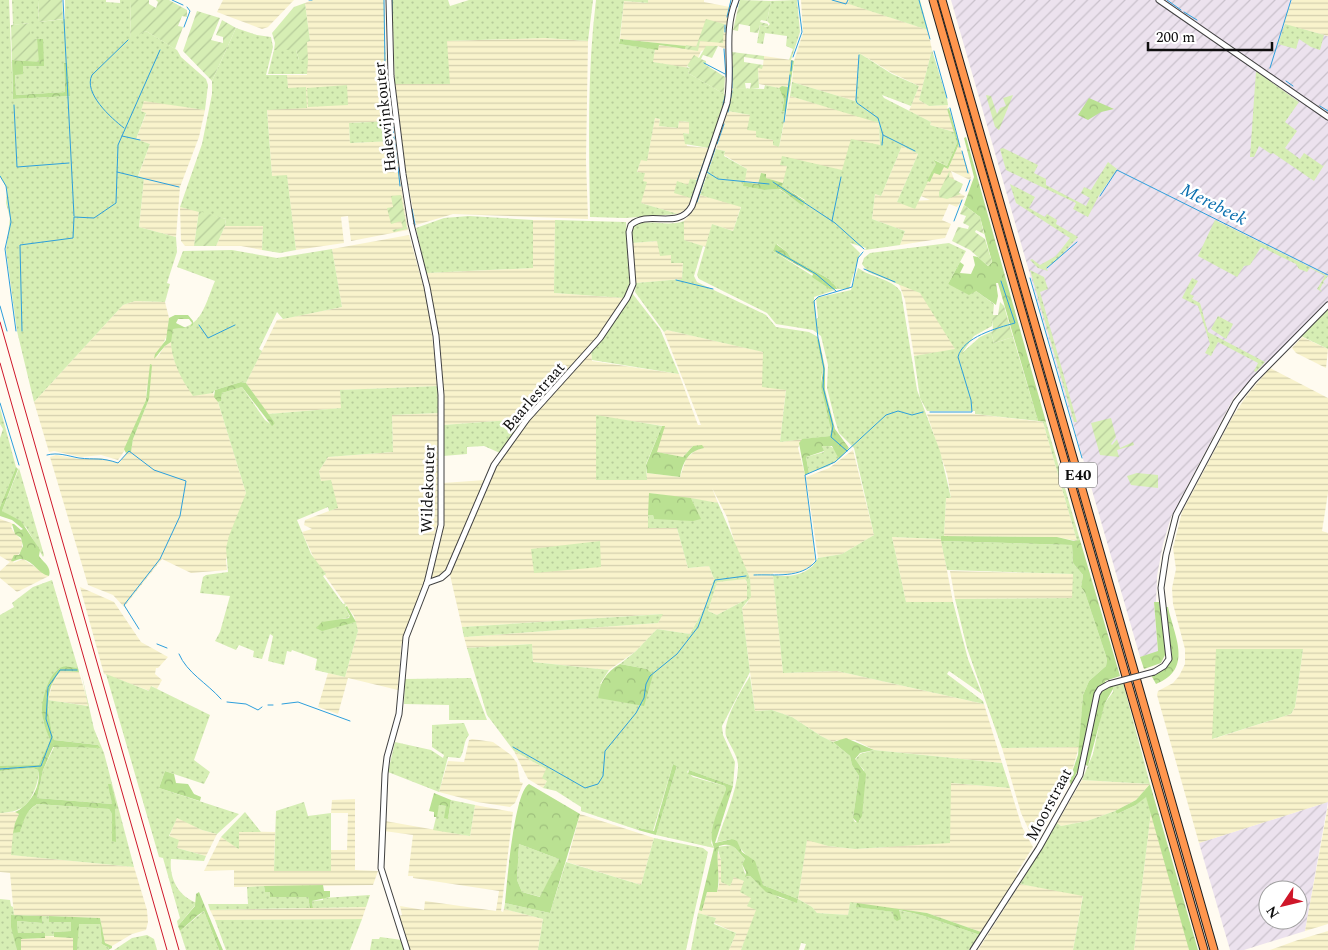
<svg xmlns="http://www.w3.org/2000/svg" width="1328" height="950" font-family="Spectral,serif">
	<defs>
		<pattern id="industrial-furrows" width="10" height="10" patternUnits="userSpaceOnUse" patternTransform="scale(1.25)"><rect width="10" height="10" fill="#ece2ee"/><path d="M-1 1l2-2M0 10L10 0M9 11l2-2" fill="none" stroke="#c9c1cb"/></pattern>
		<pattern id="farmland-rules" width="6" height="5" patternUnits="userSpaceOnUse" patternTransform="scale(1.25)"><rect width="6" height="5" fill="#f9f3cc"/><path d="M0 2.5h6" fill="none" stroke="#d4cfae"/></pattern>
		<pattern id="grass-dots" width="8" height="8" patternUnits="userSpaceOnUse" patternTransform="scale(1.25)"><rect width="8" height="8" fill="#d6eeb4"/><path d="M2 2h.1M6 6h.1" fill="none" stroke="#b6cb9a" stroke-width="1.8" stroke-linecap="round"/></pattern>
		<pattern id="forest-crowns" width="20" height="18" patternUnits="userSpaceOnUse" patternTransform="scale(1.25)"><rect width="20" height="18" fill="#bae192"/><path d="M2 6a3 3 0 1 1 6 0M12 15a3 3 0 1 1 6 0" fill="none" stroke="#9fc07d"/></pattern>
		<pattern id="garden-furrows" width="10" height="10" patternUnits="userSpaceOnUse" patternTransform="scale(1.25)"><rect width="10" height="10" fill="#d6eeb4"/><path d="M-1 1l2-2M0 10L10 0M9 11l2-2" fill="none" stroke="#b6cb9a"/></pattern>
	</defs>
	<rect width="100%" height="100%" fill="#fffbf0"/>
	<!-- industrial -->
	<g fill="url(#industrial-furrows)" fill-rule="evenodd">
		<path d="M951,0H1292L1284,24L1328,36V301L1234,397L1171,517L1163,544L1157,576L1156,602H1154L1158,652L1140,657Z"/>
		<path d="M1328,802L1305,931L1244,950H1230L1199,843ZM1268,890H1298V920H1268Z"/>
	</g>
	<!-- farmland -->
	<g fill="url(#farmland-rules)" fill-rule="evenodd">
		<path d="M223,0H294L268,27L262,29L217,12Z"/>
		<path d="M312,0H384L385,43L392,121L349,123L350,143L394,141L408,230L351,241L348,216L341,217L344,243L296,250L287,176H272L267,109L288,108L287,75H307V42L310,41L305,3Z"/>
		<path d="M648,0H704V2L730,7L725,49L718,46L701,51L698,58L694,56L686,68L652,62L655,49H658L659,45L685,49V46L620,39L624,1L647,3Z"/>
		<path d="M801,0H849L850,4L928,30L932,50L919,100L929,106L948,105L947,109L954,132L930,125L931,122L909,111L919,86L892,73L859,53L855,101L792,82L794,61L803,33Z"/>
		<path d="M1292,0H1328V36L1283,24Z"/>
		<path d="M545,38L588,41L586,161L588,219L453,214L416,225L406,174L395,84H449L446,41Z"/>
		<path d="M764,56L791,60L788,87L782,86L779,88L759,84L758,68L763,65Z"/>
		<path d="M790,96L879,122L880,145L842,170L788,166L783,183L765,178L761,173L758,184L744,182L747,169L724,155L725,151L716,149L728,111L750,115L756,131L773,140L779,147Z"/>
		<path d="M144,100L205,110L199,137L180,187L176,237L139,227L144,178L138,177L150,144L136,139L146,114L141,111Z"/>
		<path d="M655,118L660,119L659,126L678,128L679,121L689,122V134L684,133L687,146L709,148L691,201L685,210L678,214L641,203L643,181L637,173L641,159L647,160Z"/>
		<path d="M959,144L971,177L970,180L951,171L959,193L965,196L957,207L949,204L942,220L951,224L945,238L900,245L905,231L872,219L875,194L881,196L902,146L918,154L897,202L930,200L921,196L927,181L930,182L934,173L944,167L948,169Z"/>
		<path d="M700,195L741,206L733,231L712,224L706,247L683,240L684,221L693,211Z"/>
		<path d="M180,207L199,211L194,246H185L181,241Z"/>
		<path d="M533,220H555L554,293L625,298L596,341L524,419L443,425L440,354L426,273L532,268Z"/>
		<path d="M225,226H263L262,250L241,246H216Z"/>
		<path d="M409,235L428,303L438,386L340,390L342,408L268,414L246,383L277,320L342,307L332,249Z"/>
		<path d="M658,241L683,262L682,279L636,283L632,243Z"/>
		<path d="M899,284L915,290L924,296L956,350L914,356L905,300Z"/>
		<path d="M135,301L165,302L169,318L168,333L156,359L165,346L171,342L174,360L193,395L213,393L218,402L246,493L226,560L227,570L191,573L162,559L124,607L113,595L88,585L50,457L56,455L80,459L101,458L119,463L126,453L131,452L133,439L149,399L147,383L146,400L125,450L118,460L101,455L81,457L54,451L49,452L34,402L123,305Z"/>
		<path d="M667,330L764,352L786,389L780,442L802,439L798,448L805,475L815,559L811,566L802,571L788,574L773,573L783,673L837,671L984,704L1002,763L874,750L855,740H837L833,742L821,736L792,717L772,710L755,711L742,608L748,602L750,578L737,550L727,517L712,488L718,503L649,493V527L677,528L688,568L709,566L714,579L704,609L690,634L657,629L636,651L609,670L533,662L532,644L467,648L464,637L658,623L662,614L462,627L450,575L473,514L495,468L532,416L591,351L592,361L679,374L698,425H701L664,332ZM596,416L664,426L656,452L683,457L693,446L703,448L696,450L686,459L680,477L647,473V480Z"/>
		<path d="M1302,337L1328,349L1326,368L1296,353L1292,348Z"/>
		<path d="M1270,368L1328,398V493L1322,531L1328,533V802L1199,843L1157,695L1158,691L1173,683L1179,676L1185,664V649L1173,604L1172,588L1176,569L1173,548L1182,512L1233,416L1247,395ZM1303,649L1295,707L1291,714L1213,739Z"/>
		<path d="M439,413L438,521L424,584L401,646L398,690L348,678L338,714L318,707L328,673L345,677L358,631L354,616L316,563L302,532L312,529L304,525L305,520L337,508L331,481L321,482L319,471L328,457L393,452L392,415Z"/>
		<path d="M927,414H974L1043,422L1077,541L1057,537L944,536L946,498H951L947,474Z"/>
		<path d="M853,450L874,535L842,554L818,558L806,477L829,468Z"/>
		<path d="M485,480L449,567L440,576L431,578L440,537L443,483Z"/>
		<path d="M0,519L14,524L11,527L13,531L22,541V549L13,563L23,559L49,576L17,592L0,578V571L10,562L0,556Z"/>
		<path d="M892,537L941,539L953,602H906Z"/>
		<path d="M950,571L1073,574V598L955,599Z"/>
		<path d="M745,579L747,582V599L717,615L708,611L717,581Z"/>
		<path d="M80,587L114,602L141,642L168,657L158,668H156L155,674L162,680L157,689L152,686L150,691L104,674Z"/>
		<path d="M61,671L79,672L89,706L48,700L53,682Z"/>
		<path d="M472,739L493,742L511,755L517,763L520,782L523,783L515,803L510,807L477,802L439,792L448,761L464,762L469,740Z"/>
		<path d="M1079,747L1069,781L1035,843L1021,813L1002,748Z"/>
		<path d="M514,751L546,769L547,781L543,788L528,779Z"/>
		<path d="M1082,780L1150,784L1136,800L1115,811L1087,821L1061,826L1057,823Z"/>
		<path d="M951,783L1010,788L1022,827L1033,847L1016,874L1019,876L981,932L927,913L850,903L848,915L817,913L812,907L798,899L807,839L828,846L855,849L887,847Z"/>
		<path d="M355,799V870L378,871L373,885L234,887V870L204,871L221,837L239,848V831L275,832L274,871H330L331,850H347L348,813H331L332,800Z"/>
		<path d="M475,805L513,812L501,911L503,912L504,909L543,919L538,950H410L399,916L402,915L400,906L424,910L425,901L496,911L499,891L413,878V876H408L413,835L384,831L385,821L470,836Z"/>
		<path d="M1328,806V924L1305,931Z"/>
		<path d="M15,812L20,814L15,823L12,855L134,867L147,910L148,922L146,930L132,934L112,946L105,944L100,918L14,915L10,873L0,872V813Z"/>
		<path d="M1151,812L1182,918L1189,950H1134Z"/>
		<path d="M580,814L654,838L641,885L567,862Z"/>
		<path d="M177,817L202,830L217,834L206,856L177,848L169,837Z"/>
		<path d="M717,850L721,860V882L730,885L734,876L744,881L757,910L741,950H729L736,933L714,923L716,918L698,913L699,910L702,911L707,892H717L719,884Z"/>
		<path d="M1020,884L1083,895L1073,950H978Z"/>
		<path d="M366,907L362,919L215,920L210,910Z"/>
		<path d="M1328,931V950H1270L1298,940Z"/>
		<path d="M45,936L73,938V950H21V939L45,938Z"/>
	</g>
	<!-- grass -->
	<g fill="url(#grass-dots)" fill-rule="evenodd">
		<path d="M0,0H9L13,99L69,96L64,63L65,92L16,95L15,74L23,66H43L30,39L29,23L13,25L12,0H38L39,22L65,19V0H106V2L120,3V0H131L130,38L146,31L177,50L181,57L206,79L208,85L205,110L144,101L141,111L146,113L136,139L150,144L138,176L144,178L139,227L176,237L177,252L167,283L170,284L165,302L135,301L123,305L34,402L17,331L6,250L10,218L6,203L7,189L0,176Z"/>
		<path d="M392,0H448L450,6L469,0H593L588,41L545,38L447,41L450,84H395Z"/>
		<path d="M596,0H648V3L624,1L619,44L655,49L653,62L690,68L688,73L726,95L724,109L709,148L685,144L683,133L689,134V122L679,121L678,128L659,126L660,119L655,118L647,161L641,160L637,172L645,173L643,181L647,182L641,203L678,214L625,218L590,217C589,144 587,73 596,0Z"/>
		<path d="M797,0L800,32L791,60H789L793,49L786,46L787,36L765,33L763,44L757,43L760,25L767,27L770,24L767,21L771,1Z"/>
		<path d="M849,0H920L928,30L849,4Z"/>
		<path d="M1285,24L1324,35L1320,50L1311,47L1299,39L1296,49L1278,44Z"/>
		<path d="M236,28L257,35L271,37L273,47L266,75H287L288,88L306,87L307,108L267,110L272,176L287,175L296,250L280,253L262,250L263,226H225L226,219L180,207L202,144L212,94V81Z"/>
		<path d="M274,50H296L299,60H308L307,74H268Z"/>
		<path d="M932,50L947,99L948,105L929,106L919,100Z"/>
		<path d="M859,53L892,74L919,86L911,106L882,95L884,98L931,122L930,125L954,132L957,143L947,166L935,160L936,164L915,209L897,202L918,154L902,146L881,196L875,194L872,219L905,231L900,245L865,250L866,248L850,243L860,253L849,289H838L829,279L791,258L787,252L777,244L773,251L835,290L814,297L816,319L818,318L816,298L851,290L858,268C870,277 893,279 901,292L917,390L940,451L951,498H946L944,536L941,539L892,537L906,602H953L968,659L982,694L949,671L947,674L983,701L984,704L837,671L783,673L773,575C790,578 810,575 818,558L842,554L874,535L854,448L839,433L835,420L827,388L828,365L821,336L813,330L776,324L767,313L699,279L697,275L712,224L733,231L741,207L700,195L716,149L725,151L724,156L747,169L744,186L764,190L779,189L803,205L805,200L782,186L787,166L780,165L782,156L842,170L851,139L880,145L879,123L790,96L792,82L855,101Z"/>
		<path d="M1256,71L1299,102L1285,122L1297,131L1285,148L1300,159L1304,153L1323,166L1328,159L1314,181L1273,153L1271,154L1259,146L1254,157H1250Z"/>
		<path d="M347,85L348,105L308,107L307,88Z"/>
		<path d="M765,85L779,88L784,100L782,111L786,112L779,147L773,145V140L756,137V131L747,130L750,115L728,111L733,88L764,89Z"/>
		<path d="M392,121L394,141L350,143L349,123Z"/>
		<path d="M1003,148L1038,165L1034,173L1046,179V185L1086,206L1090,198L1081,193L1084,187L1091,190L1108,162L1117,169L1098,197L1088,217L1073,209L1076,203L1006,170L1000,149Z"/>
		<path d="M690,179L697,180L691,198L674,193L677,181L688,185Z"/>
		<path d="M1010,184L1035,197L1029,208L1045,217L1047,214L1057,220L1056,224L1078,237L1057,260L1046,268L1048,271L1038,268L1030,260L1032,259L1040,265L1056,256L1070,238L1016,203Z"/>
		<path d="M469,216L533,220V268L426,273L416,228L444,218Z"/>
		<path d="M555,220L626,222L631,283L625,298L554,293Z"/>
		<path d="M1215,220L1328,276L1323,282L1326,285L1323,283L1320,289L1322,292L1317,289L1325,276L1310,268L1307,272L1299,269L1296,264L1261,247L1250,265L1244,266L1237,277L1198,256Z"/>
		<path d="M684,221V240L703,246L694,276L697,282L766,315L776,327L809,332L818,337L823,368L821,379L831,422L830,436L780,442L786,390L762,387L763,352L667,330L664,332L635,292L636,283L682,279L683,263H671V255L660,256L657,241L632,243L631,230L634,225C650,219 668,227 684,221Z"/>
		<path d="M949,243L966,251L948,284L976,291L994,304L992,326L974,336L962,353L980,337L991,332L994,343L1013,337L1038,421L975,414V411H927L920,398L914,356L955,349L920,293L868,272L862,264L864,258L870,253Z"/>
		<path d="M332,249L342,307L283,319L277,312L259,349L262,351L246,383L241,382L215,390L213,393L193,396C179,376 169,356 171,332L173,329C202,329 205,304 215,281L177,267L183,251L232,250L277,258Z"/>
		<path d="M1030,270L1044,277L1048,289L1040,292L1077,422H1074Z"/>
		<path d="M1192,278L1198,281L1190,294L1194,296L1192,299L1200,303L1208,332L1265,362L1256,372L1254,371L1258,363L1218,342L1211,356L1205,353L1210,344L1198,306L1182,298Z"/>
		<path d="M632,293L660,329L679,374L592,360L591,351Z"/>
		<path d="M1328,309V349L1301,336Z"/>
		<path d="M1218,316L1233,324L1226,339L1211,329Z"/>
		<path d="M438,386L439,413L392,415L393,452L328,457L319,471L321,481L331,480L338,508L329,511L328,507L297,520L311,554L326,574L323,576L343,604L346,603L345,607L350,617L342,619L351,623L356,622L358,631L345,677L315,670L317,659L292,650L291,652L287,651L284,665L268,661L273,636L270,634L262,659L253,657L254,651L239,645L236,650L215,641L220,632L230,596L200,593L203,577L206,575L228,572L226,548L229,536L246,493L218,402L221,401L222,393L242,387L265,420L272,425L275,423L268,414L341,408L340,390Z"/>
		<path d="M0,408L16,467L0,507V438L3,429L0,424Z"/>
		<path d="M596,415L662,426L646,464L647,480H596Z"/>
		<path d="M524,419L500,453L484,446L467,447V454L443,456V425Z"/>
		<path d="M1043,422H1046L1080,540L1077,541Z"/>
		<path d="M826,444L835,449L839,459L829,466L809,473L806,457L824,452L822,446Z"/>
		<path d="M19,468L44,555L43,557L26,527L2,511Z"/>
		<path d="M691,498L718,503L750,578L751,597L742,608L750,672L722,726L723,735L735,762L733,786L689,770L687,772L693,777L725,786L726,789L711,843L714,848L656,835L677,766L673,764L653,831L639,828L638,830L581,811V807L556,791L543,788L547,781L542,778L546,769L514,751L487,715L467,648L532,644L533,662L609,670L600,684L647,669L620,664L636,651L657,629L690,634L704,609L714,579L709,566L688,568L677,528H648V515H653L654,519L700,518ZM745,579L747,582V599L717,615L708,611L717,582Z"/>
		<path d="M600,541L601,567L534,573L531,549Z"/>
		<path d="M941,541L1072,545L1073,563L1083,575L1081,587L1085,593L1107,659L1106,666L1089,681L1083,695L1079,747L1002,748L967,648L955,599L1072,598L1073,574L947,570Z"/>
		<path d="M52,580L78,668L66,666L56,671L45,692L43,720L50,740L39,766H0V615L14,607L12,603L33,587Z"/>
		<path d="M663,614L658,623L464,637L462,627Z"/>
		<path d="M1216,649H1303L1295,707L1291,714L1212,739Z"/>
		<path d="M81,671L94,729L104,753L134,867L11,855L13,833L21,830C21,818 28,811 37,804L109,809L112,814V840L115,837V809L109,784L112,804L37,798L43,770L54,747L99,748L98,745L54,740L49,720L48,700L88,706Z"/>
		<path d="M106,674L149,691L151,686L210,715L194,760L210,772L204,784L165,771L159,788L239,814L217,834L202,830L177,818L169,836L179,840L177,848L206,856L204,861L171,859C169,878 178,896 197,903L178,926L177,921L180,918L163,858L159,857Z"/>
		<path d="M750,676L755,711L772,710L792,717L821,736L833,742L850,756L852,765L859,776L853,818L855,822L860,821L864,770L855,760L860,754L874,750L1002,763L1010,788L951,783L950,843L855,849L828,846L807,840L798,899L812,907L817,913L848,915L850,902L857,903V907L894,912V919H900L898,910L921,915L980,935L969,950H804L806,944L801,943L799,950H741L756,910L747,906L751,898L740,892L744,881L734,877L730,886L721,882V860L717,847L732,845L745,859L742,864L746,877L750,876L757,883L780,898L797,902L798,899L763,885L748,857L732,839L717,842C724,818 737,793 738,768C739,757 730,746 726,736C722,722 742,689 750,676Z"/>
		<path d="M471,678L487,720H449V705L404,704L405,679Z"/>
		<path d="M1123,683L1150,784L1082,780L1093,754L1101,716L1105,703L1113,692V685Z"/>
		<path d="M464,723L469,735C463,741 465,751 460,758L448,757L439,792L388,772L395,742L431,750L443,758L444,755L432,747V725Z"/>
		<path d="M33,768L38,770C39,776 38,780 36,786C29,806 21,812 0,813V771Z"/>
		<path d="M1146,796L1151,812L1134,950H1073L1083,896L1020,884L1057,823L1061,826L1087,821L1115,811L1117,814L1136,805Z"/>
		<path d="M451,800L475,805L470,836L433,830L439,805L446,806L448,819Z"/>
		<path d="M304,802L308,816L331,813V871H274L276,811Z"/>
		<path d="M245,812L261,832H239V849L237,848L221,837Z"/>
		<path d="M654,838L703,848L708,852L686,950H538L543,919L504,909L505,903L550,913L566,862L641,885Z"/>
		<path d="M519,844L559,859L541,897L522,892L517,880Z"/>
		<path d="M264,886L265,892H270V897H308L310,908L210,910L208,904H248L247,887Z"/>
		<path d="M370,895L366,907L313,908L312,901L323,900V898Z"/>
		<path d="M0,899L10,900L11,906L13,907L14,915H12L17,950H0Z"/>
		<path d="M204,911L219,950H186L180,931Z"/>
		<path d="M698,913L716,918L714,924L736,933L729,950H691Z"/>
		<path d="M42,916H49V922H71V931L54,932V936H45L44,933L18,934L17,921L41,923Z"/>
		<path d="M362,919L350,950H226L215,920Z"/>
		<path d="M78,924H100L102,944L109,948L108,950H77Z"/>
		<path d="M147,935L154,939L157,950H114L132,938Z"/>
		<path d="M380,937L402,940L406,950H370L372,939H379Z"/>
	</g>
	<!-- forest -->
	<g fill="url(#forest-crowns)" fill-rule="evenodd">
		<path d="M37,39H43L44,66H23V74L15,75L16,95L65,92L64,63H67L70,96L13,99L12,60L38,61Z"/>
		<path d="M620,39L686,46L685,49L659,45L658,50L619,44Z"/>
		<path d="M791,60L794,61L786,112L782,111L784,100L779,88L782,86L788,87Z"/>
		<path d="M1089,98L1114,109L1101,112L1088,120L1078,115Z"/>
		<path d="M949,108L959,144L948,169L944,167L940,175L934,173L930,182L927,181L936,164L934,160L947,166L957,143L947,109Z"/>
		<path d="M966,137L1046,422L1038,421L998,283H996L998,296L996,305L976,291L969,295L948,284L960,262L964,265L960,273L971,274L975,265L973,256L978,257L988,266L992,262L980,217L964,205L974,177L964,138Z"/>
		<path d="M761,173L766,174V178L783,183L782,186L805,201L803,206L780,189L764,190L743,186L744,182L758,184Z"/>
		<path d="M776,244L787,252L791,258L829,279L838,289H830L812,277L813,274L773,251Z"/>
		<path d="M175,315H188L193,321V325L190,327L192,323L189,319H178L176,323L186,328L173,329L171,342L165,346L154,359L155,354L166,340L169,318Z"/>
		<path d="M819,339L825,368V390L835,429L849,448L839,459L832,446H822L824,451L806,457L809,473L805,475L799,443L802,439L830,436L831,429L821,387L823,368L817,340Z"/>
		<path d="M150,364L152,365L149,399L133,439L131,452L126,453L124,449L146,400Z"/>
		<path d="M241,382L246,383L275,423L272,426L242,387L222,393L221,401L218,402L214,397L215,390Z"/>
		<path d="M662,426H665L657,452L683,457L693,446L702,445L704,448C688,451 683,462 680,477L647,473L646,465Z"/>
		<path d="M16,467L18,469L2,511L21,521L40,550L39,556C43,562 52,567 49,576C38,574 34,561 22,559C17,559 15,562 11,561L14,555H19L23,546L21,538L15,534L12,524H14L21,530L23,529L12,520L0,516V507Z"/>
		<path d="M649,493L691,498L701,519L693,521L654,519L653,515H648Z"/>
		<path d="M941,536L1057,537L1074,541L1080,540L1120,676L1105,681L1107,687L1113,685V689L1105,703L1088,766L1081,763L1071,785L1069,781L1078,755L1083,695L1089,681L1106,666L1107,659L1085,593L1081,587L1083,575L1073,563L1072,545L941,541Z"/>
		<path d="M1154,602H1159L1167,651L1161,663L1144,669L1140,657L1158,651Z"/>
		<path d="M347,606L356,622L322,631L316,628L322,622L349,618L350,616L345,607Z"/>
		<path d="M1164,607H1168C1174,636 1194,669 1156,684L1151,675L1168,666L1172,655Z"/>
		<path d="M620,664L647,669L653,675L644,706L598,698C600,682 606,672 620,664Z"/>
		<path d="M66,666L78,668L79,672L61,671C42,690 48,717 54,740L98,745L100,748L53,747L43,770L37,798L112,804L108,784H111L117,808L115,809L116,842L112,841V814L109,809L37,804C25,812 24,820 20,832L13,833L15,823L19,814L15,812C29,806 42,786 38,770L33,768L0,771V766L39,765L50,740C46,730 42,720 42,709C43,695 50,668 66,666Z"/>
		<path d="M846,738L874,750L860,753L855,759L866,774L862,816L858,823L853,818L859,776L852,765L850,756L833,742Z"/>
		<path d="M673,764L677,766L656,835L638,830L639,828L654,831Z"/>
		<path d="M689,770L733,786L715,843L732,839L737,841L742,852L755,861L763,885L798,899L797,903L766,892L750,876L745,877L746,872L742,864L745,859C735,849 734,842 719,846C715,856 721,877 717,892H707L702,911L699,910L714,848C706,830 721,806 726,789L725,786L688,774Z"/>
		<path d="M165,771L174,774L176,783L188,784L194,794L201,797L200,801L159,788Z"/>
		<path d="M529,784L580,814L550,913L505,903C507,883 514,792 529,784ZM519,844L559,859L540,897L522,892L517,880Z"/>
		<path d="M1150,784L1198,950H1189L1146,797L1136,805L1117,814L1115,811L1136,800Z"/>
		<path d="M434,793L451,800L448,819L444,818L446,806L439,805L437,817H434V812L429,811Z"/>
		<path d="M323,885L324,891H330V897L312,901L313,908H310L308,897H270V892H265L264,886Z"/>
		<path d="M199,892L223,950H219L204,911L198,915L180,931L178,926L195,906L196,894Z"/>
		<path d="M857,903L927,913L981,932L980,935L921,915L899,910L901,919L897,921L894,919L893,912L856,907Z"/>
		<path d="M11,915L42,916V923L17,921L18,933H45V938L21,939V950H17L11,927Z"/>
		<path d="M49,916L100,918L105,943L112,946V948L108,950L109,948L102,944L100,924H79L77,950H73V938L54,937V932L71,931V922H49Z"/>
	</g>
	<!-- garden -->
	<g fill="url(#garden-furrows)">
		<path d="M38,0H62L63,19L39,22Z"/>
		<path d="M131,0H149V4L156,8L158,2L156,0H169L187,10V17L182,16L178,26L183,27L175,49L146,31L130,39Z"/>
		<path d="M740,0L771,1L767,21L761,20L760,22L768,24V27L760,25L758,33L750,32V26L739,24L738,31L733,30Z"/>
		<path d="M305,3L310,41L307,42L308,60H299L296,50H274L275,43L272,33L294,7Z"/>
		<path d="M197,11L220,18L211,40L223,43V37L216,35L222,20L236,28L212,81L183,51Z"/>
		<path d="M706,19L724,24L723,43L700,41L698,51L685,49L686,45L696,47Z"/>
		<path d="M30,23V39H37L39,62L12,60L11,25Z"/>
		<path d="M706,46H718L712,58L703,55L701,59L706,61V65L725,77L724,94L688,73L690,68L687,66L694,55L699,58Z"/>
		<path d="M732,52L764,56V60L744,57V62L763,65L762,69L758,68L759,88L750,89L751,83H745L746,89L733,88Z"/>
		<path d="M986,95L991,96L997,114L1000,108L1006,106L1003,98L1013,95L999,130L995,127Z"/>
		<path d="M950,170L949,177L963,184L959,193L961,194L947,199L939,197V192Z"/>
		<path d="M401,195L407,229L394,232L392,230L403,228L401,221L391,224L387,208L393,207L391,196Z"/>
		<path d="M964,205L980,217L984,234L976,230L975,232L985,239L992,262L988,266L970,250L952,241L958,227L968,229L969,226L963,223L966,216L960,214Z"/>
		<path d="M199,211L226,219L225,226L216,246H194Z"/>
		<path d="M1000,302L1004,306L1013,337L994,343L991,332L993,331L992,315H998Z"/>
		<path d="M1111,418L1116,437L1111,444L1112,445L1117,439L1120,448L1133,442L1134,445L1117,450L1119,457L1100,455L1091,423Z"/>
		<path d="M1137,473L1158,475V488L1131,485L1127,476Z"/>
	</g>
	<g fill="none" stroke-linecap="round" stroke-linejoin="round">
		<!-- stream -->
		<g stroke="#2d9fdc" stroke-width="1">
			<path d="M63,0L74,216"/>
			<path d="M172,0L183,5"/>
			<path d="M309,0H312"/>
			<path d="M384,0L385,65"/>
			<path d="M392,0V17"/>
			<path d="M832,0L846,4L848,0"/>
			<path d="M919,0L930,39"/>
			<path d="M1167,0L1181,10"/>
			<path d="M737,7L739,0"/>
			<path d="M1184,12L1197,20"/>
			<path d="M727,17L731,0"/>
			<path d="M184,27L190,11L187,7"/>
			<path d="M725,32V25"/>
			<path d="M724,49L726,77"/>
			<path d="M934,51L947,98"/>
			<path d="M859,55L856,100L857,103L878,118L883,135L882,145"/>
			<path d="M793,57L802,32L798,0"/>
			<path d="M704,63L725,74"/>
			<path d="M732,67V88"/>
			<path d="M1270,68L1291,0"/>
			<path d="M791,71L792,61"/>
			<path d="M1286,81L1293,86"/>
			<path d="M14,105L17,167L69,163"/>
			<path d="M723,105L725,96"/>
			<path d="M1320,106L1328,111"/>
			<path d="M950,108L960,147"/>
			<path d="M728,112L732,91"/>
			<path d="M392,121L397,163"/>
			<path d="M784,122L790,75"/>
			<path d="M124,128C111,118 83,93 92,75L128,40"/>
			<path d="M883,135L915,151"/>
			<path d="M122,136L140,140"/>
			<path d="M717,144L724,124"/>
			<path d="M709,147L712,139"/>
			<path d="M715,149L707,172L718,179L769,184"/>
			<path d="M962,151L968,173"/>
			<path d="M398,167L400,186"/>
			<path d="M117,172L179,187"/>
			<path d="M0,176L6,186L11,222L5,249L16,331"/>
			<path d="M697,181L706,156"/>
			<path d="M773,182L835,223L864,249"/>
			<path d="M966,191L970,180"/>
			<path d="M1100,196L1117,170L1328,275"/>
			<path d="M692,197L697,183"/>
			<path d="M697,202L705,177"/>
			<path d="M412,209L415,225"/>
			<path d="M832,221L841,177"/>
			<path d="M954,221L962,200"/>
			<path d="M776,251L816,274L836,291"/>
			<path d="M1047,268L1077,242"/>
			<path d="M864,269L895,282"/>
			<path d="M1030,278L1082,458"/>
			<path d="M676,280L713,289"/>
			<path d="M0,306L7,331"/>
			<path d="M199,325L208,338L235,325"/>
			<path d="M1307,330L1328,309"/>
			<path d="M22,331L20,245L73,238L74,217L94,218L116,203L118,145L160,50"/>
			<path d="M0,403L19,465"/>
			<path d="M930,412H972L971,400L958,357C963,337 997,328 1015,323L1001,281"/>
			<path d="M847,451L831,437L833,426L823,387L824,369L818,338L814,301L818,297L852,287L858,258L863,252"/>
			<path d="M47,455C58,452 68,456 79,458C95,460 101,457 118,463L129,451L154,470L186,481L180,516L160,559L124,605L139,629"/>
			<path d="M754,575C775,574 801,579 816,561L805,475L835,462L886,415L898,411L912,415L923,412"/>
			<path d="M157,644L167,648"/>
			<path d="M179,654C187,673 207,683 221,699"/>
			<path d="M227,702L246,704L258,710L262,707"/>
			<path d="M282,704L298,702L350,721"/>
			<path d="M268,705H273"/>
			<path d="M513,747L585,788L598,784L603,776L605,751L636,713L644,698L646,684L650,676L677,654L698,627L715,580L746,576"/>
			<path d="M0,769L41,766L52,737L46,719L48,687L60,670H77"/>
		</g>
		<defs>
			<g id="tertiary">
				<path d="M389,0L391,76L403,174L411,224L427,287L436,336L441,395V525L427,583L406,637L399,714L387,757L385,774L381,868L407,950"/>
				<path d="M1159,0L1328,117"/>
				<path d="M427,583L441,578L448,572L494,465L527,419L600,338L627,298L633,284L629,232L631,225C649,209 678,231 692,206L727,103C734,68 722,34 736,0"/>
				<path d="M1154,672L1164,666L1169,659L1161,588L1166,555L1176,515L1236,402L1254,380L1328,305"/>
				<path d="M973,950L1039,848L1080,775L1097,694L1100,689L1109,684"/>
			</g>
			<g id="motorway">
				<path d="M933,0L1204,950"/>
				<path d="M942,0L1214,950"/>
			</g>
		</defs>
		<!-- tertiary casing -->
		<use href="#tertiary" stroke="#414141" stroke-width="7"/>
		<!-- motorway casing -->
		<use href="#motorway" stroke="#1f1f1f" stroke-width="9"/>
		<!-- tertiary -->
		<use href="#tertiary" stroke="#fff" stroke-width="5"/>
		<!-- motorway -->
		<use href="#motorway" stroke="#ff964e" stroke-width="7"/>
		<!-- rail -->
		<g stroke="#cf1629" stroke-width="1">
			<path d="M0,322L179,950"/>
			<path d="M0,363L167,950"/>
		</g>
		<defs>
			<path id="tertiary-bridge" d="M1109,684L1154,672"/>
		</defs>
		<!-- tertiary-bridge casing -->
		<use href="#tertiary-bridge" stroke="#414141" stroke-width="7" stroke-linecap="butt"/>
		<!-- tertiary-bridge -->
		<use href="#tertiary-bridge" stroke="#fff" stroke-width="5"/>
	</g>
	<g text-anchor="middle" stroke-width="5" stroke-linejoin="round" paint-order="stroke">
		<!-- shield labels -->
		<rect fill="#fff" stroke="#565656" stroke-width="1" x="1059" y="462.5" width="38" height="25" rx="4"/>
		<g font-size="15" font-weight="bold" fill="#0e0e0e">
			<text x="1078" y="480">E40</text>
		</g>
		<!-- street labels -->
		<g font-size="16" fill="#0e0e0e" stroke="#fff">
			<text transform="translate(384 117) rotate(-96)" y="6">Halewijnkouter</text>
			<text transform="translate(533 396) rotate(-49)" y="6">Baarlestraat</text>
			<text transform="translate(427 489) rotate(-88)" y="6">Wildekouter</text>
			<text transform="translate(1048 804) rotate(-62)" y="6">Moorstraat</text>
		</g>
		<!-- water labels -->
		<g font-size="18" font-style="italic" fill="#096faf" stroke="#fff">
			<text transform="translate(1214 204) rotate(27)" y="6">Merebeek</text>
		</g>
	</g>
	<!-- north arrow -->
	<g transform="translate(1283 905) rotate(235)"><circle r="24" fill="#ffffff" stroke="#9f9f9f"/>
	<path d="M0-4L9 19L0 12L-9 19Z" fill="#cf1629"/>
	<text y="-8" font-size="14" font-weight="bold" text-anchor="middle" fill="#0e0e0e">N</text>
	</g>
	<!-- scale -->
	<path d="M1148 42v8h124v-8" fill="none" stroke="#0e0e0e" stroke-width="2.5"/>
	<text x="1156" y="42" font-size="15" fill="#0e0e0e" stroke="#ffffff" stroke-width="4" paint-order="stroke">200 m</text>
</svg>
